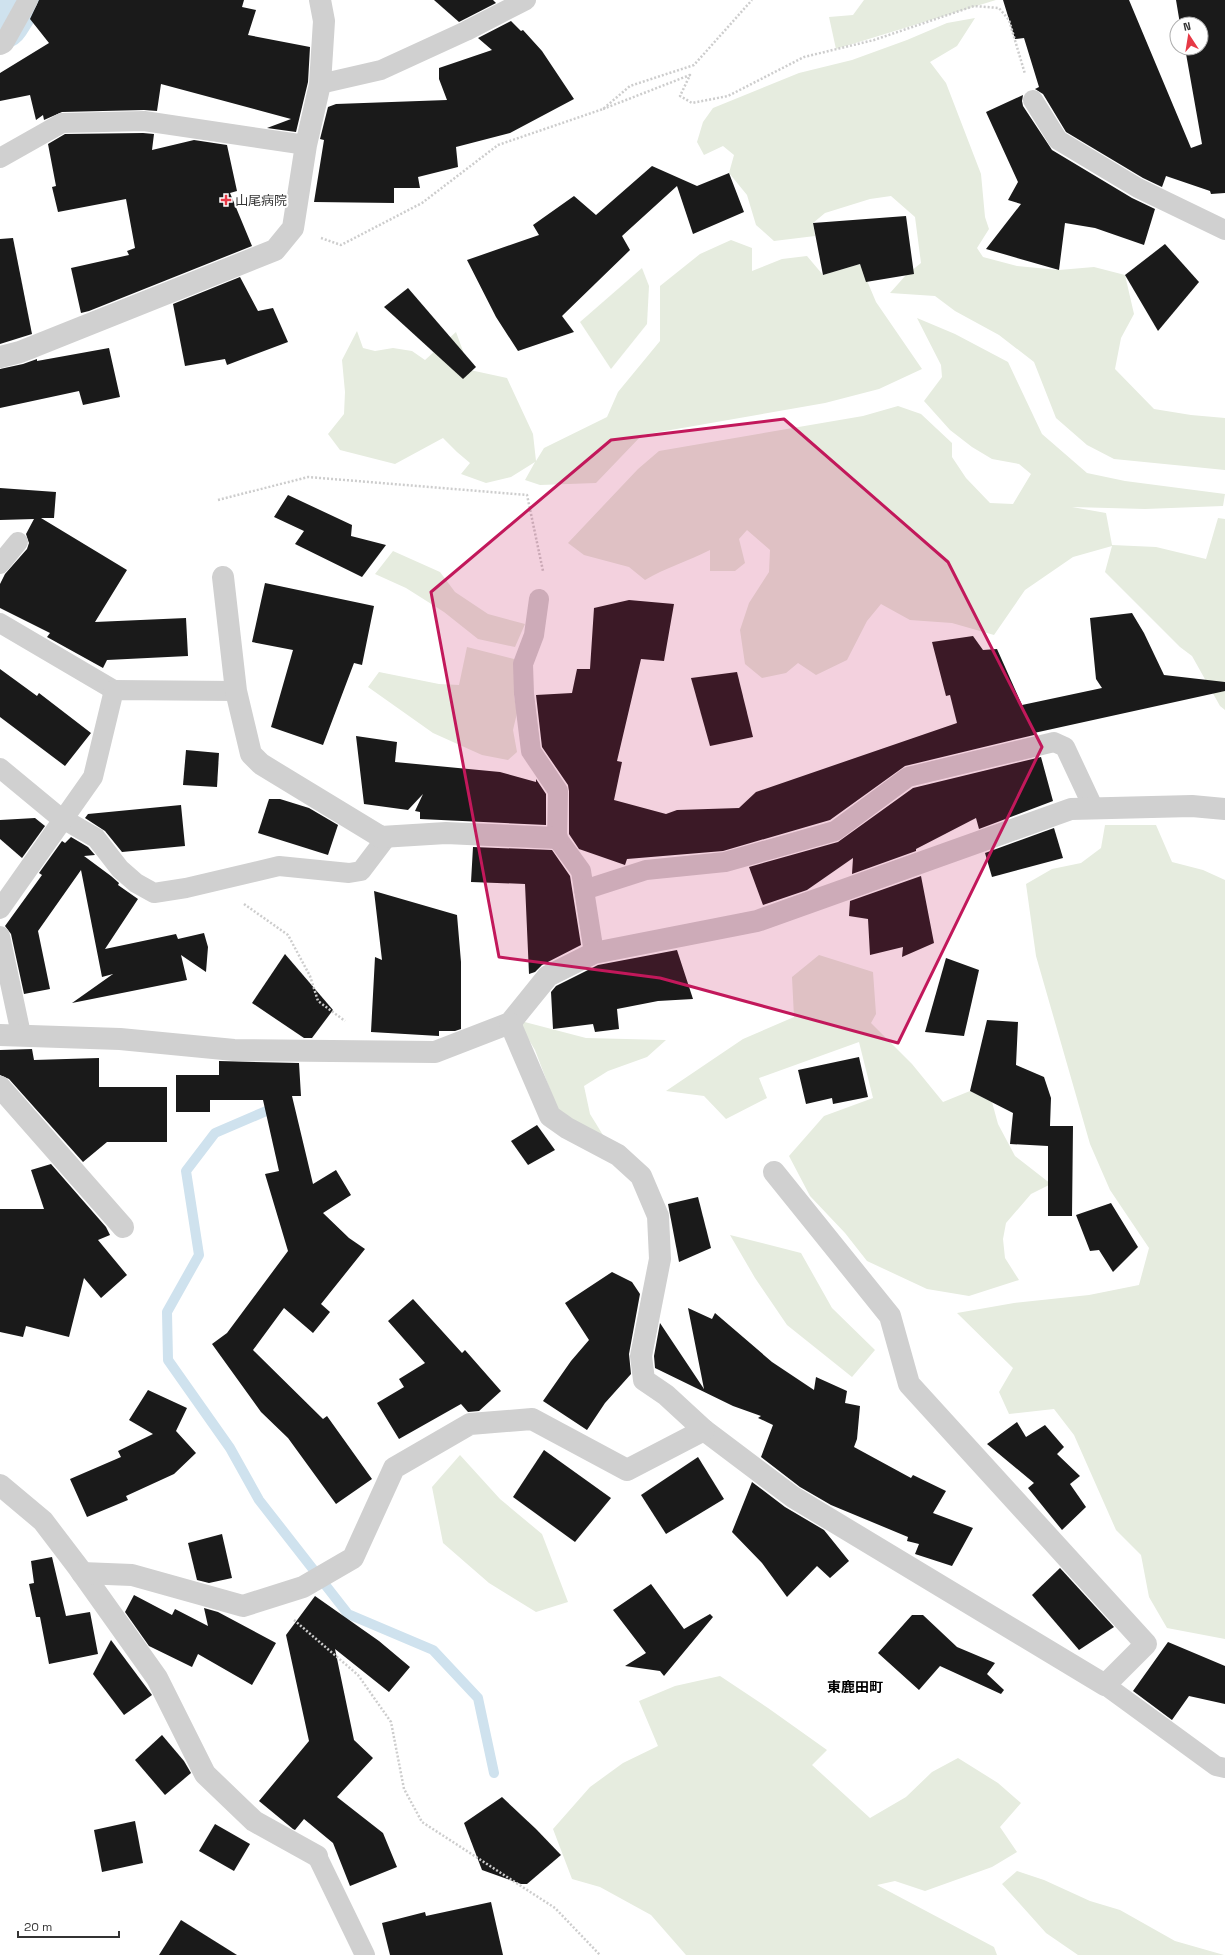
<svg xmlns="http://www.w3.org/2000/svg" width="1225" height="1955" font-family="'Space Grotesk','Noto Sans JP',sans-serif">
	<rect width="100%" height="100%" fill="#fff"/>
	<!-- green -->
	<g fill="#e6ecdf">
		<path d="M864,0H996L836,49L829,17L853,15Z"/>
		<path d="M975,18L957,46L930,62L946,83L981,174L985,217L989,229L977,248L983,257L1017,266L1059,270L1094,267L1125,275L1134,314L1121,338L1115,369L1154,409L1191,415L1225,418V470L1114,459L1087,445L1056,418L1034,362L999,335L955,311L935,296L890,293L906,275L921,263L915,217L891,196L870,199L825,213L813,223L815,236L774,241L756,225L747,195L729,173L734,155L723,146L704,155L697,142L703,122L713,108L799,73L852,60L907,40L947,23Z"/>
		<path d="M731,240L752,248V271L782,259L807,256L823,275L860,264L876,302L922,369L879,389L825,403L642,435L596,483L540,485L525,480L535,462L511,477L486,483L461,474L470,463L457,452L443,438L395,464L340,450L328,434L344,414L345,392L342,360L357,331L363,348L375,351L393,348L412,351L425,360L456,332L470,370L507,378L533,434L536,461L544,448L607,417L618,392L660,341V286L700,254Z"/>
		<path d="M642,268L649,286L647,324L611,369L580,322Z"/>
		<path d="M917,318L955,334L1008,362L1042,434L1087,473L1125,481L1225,494L1223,506L1145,509L1072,507L1106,513L1112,545L1156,547L1206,559L1218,518L1225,519V710L1220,706L1192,656L1180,647L1105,572L1112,546L1073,557L1025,590L994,635L952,623L910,620L881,604L867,621L847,660L816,675L798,663L786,673L762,678L745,664L740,630L749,603L769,572L770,550L747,530L739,539L745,563L735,571H710V550C688,561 665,568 645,580L629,567L584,555L568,543L638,469L659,451L863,416L898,406L921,414L952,443V457L966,478L990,503L1013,504L1031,474L1019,464L992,459L972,447L950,430L924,401L942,377L941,365Z"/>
		<path d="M393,551L440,572L455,592L488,614L525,624L515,647L478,639L444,612L406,588L375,574Z"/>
		<path d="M467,647L514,659V696L517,713L513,730L517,752L508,760L482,755L433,733L368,687L379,672L439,684L459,685Z"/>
		<path d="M1105,825H1156L1172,862L1203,870L1225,880V1639L1167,1628L1149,1597L1141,1555L1116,1530L1074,1435L1054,1409L1009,1414L999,1392L1013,1368L957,1313L1014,1303L1089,1295L1139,1285L1149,1248L1110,1190L1090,1144L1036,956L1026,884L1052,869L1081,863L1101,848Z"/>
		<path d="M819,955L873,972L876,1014L871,1023L912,1064L943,1102L970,1091L992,1102L998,1124L1015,1156L1051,1184L1031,1194L1006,1223L1003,1239L1005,1258L1019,1280L969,1296L927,1289L867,1261L845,1233L810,1196L789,1156L824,1116L873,1098L859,1042L759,1078L767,1098L726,1119L704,1096L666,1091L743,1039L794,1017L792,977Z"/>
		<path d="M517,1020L586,1038L666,1040L647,1057L608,1071L584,1086L590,1114L606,1140L570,1121L557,1108L535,1050Z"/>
		<path d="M730,1235L801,1253L832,1308L875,1350L852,1377L787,1325L755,1278Z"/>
		<path d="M460,1455L500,1499L542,1534L568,1602L536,1612L489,1583L443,1543L432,1487Z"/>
		<path d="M720,1676L768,1708L827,1750L812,1765L870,1818L906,1797L932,1772L958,1758L998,1783L1021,1803L1000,1827L1017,1852L992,1867L925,1891L895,1881L877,1885L994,1947L997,1955H686L651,1915L600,1887L572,1879L553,1829L590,1787L623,1763L658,1746L639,1701L675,1686Z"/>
		<path d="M1017,1871L1044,1880L1090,1901L1120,1910L1175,1941L1224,1955H1078L1046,1933L1002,1884Z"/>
	</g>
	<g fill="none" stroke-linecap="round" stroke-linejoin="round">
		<!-- stream -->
		<path stroke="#cfe2ee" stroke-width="10" d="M278,1106L215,1133L186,1171L199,1255L167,1312L168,1360L230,1448L259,1500L348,1614L433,1650L478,1698L494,1773"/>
		<!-- river -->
		<path stroke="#cfe2ee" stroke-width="61" d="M0,19L12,0"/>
	</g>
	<!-- building -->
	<g fill="#1a1a1a">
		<path d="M39,0H244L242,7L256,10L248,35L310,47L308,82L296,132L267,128L291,119L161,84L157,111L144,110L62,112L44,120L43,115L36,120L30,95L0,101V73L49,43L30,19Z"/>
		<path d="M434,0H493L496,3L459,22Z"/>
		<path d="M1003,0H1129L1191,148L1202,144L1185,48H1201V24H1180L1176,0H1225V193L1211,194L1210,191L1166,176L1162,187L1143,178L1066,132L1043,94L1035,89L1039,87L1024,38L1015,39Z"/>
		<path d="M511,21L521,31L523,30L542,51L574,99L510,133L456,147L458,167L418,177L420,188H394V203L314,202L324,140L320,139L328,107L336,104L447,100L439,79V68L492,50L478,38Z"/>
		<path d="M1023,95L1022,101L1023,106L1052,150L1132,198L1155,209L1144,245L1095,228L1065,223L1059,270L986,249L1021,204L1008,200L1018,182L986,112Z"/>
		<path d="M143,133L154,134L152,150L194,140L227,145L237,191L230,193L252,246L89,311L81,313L71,268L129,255L127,251L135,248L126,199L58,212L52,187L56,186L48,144L65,134Z"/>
		<path d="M652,166L697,186L729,173L744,212L693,234L677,186L622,236L630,250L562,316L574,332L518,351L496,317L467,260L539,235L533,225L574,196L596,215Z"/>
		<path d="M906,216L914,274L866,282L860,264L823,275L813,223Z"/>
		<path d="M13,238L32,334L0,344V239Z"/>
		<path d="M1165,244L1199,282L1158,331L1125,275Z"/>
		<path d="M240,277L258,311L273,308L288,342L227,365L225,359L185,366L173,304Z"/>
		<path d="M408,288L476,367L463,379L384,307Z"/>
		<path d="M109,348L120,397L83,405L79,391L0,408V369L23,364L37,359V361Z"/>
		<path d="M0,488L56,492L54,518H41L127,570L95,622L186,618L188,656L107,660L103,668L47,637L50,633L0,608V584L5,574L27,549L29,543L26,534L34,519L0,520Z"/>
		<path d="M288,495L352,525L351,536L386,545L362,577L295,544L304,531L274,517Z"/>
		<path d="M265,583L374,606L362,665L354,663L323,745L271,727L293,650L252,642Z"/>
		<path d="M629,600L674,604L664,661L641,659L617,761L622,762L614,800L666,814L677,810L739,808L756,792L957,723L950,695L946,696L932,642L973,636L983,650L997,649L1022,705L1102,688L1096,679L1090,618L1132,613L1144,633L1164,675L1225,682V691L1034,733V735L905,766L830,820L723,851L627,859L625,865L579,849L569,834V791L568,785L542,747L536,695L572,693L577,669H590L594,608Z"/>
		<path d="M0,669L37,696L39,693L91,733L65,766L0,717Z"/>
		<path d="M737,672L753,737L710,746L691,678Z"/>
		<path d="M356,736L397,742L395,762L500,772L536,782V779L546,794V825L420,819V812L415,811L423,794L408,810L364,804Z"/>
		<path d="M186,750L219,753L217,787L183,785Z"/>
		<path d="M1041,757L1053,801L979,829L976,818L916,849V851L852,874L853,858L807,890L763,905L749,867L838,842L913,788Z"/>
		<path d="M269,799H280L309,808L338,825L328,855L258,833Z"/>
		<path d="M181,805L185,846L122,852L105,831L85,818L88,814Z"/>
		<path d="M35,818L45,826L22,858L0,839V820Z"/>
		<path d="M1054,828L1063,858L992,877L985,853Z"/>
		<path d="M71,837L88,847L95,855L84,856L111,876L119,883L118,885L138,899L105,949L176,934L178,939L204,933L208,947L206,972L181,955L187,980L72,1003L113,974L102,977L81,870L38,931L50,989L24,994L11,934L5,926L42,875L39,873L62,841L65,843Z"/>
		<path d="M473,847L552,850L570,876L581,945L542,965L535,972L529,974L525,884L471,882Z"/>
		<path d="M921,876L934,943L902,957L903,947L870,955L868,919L849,916L850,901Z"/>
		<path d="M374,891L457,915L461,962V1029L455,1031H439V1036L371,1032L375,957L382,960Z"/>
		<path d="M677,950L693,999L658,1001L617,1009L619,1029L595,1032L593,1024L553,1029L551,992L556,986L598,965Z"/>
		<path d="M285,954L333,1010L312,1038H304L252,1003Z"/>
		<path d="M946,958L979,970L964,1036L925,1032Z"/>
		<path d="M987,1020L1018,1022L1016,1065L1044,1077L1051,1098L1050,1126H1073L1072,1216H1048V1146L1010,1144L1013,1113L970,1091Z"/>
		<path d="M32,1049L34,1060L99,1058V1087H167V1142H107L83,1162L9,1079L0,1075V1050Z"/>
		<path d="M859,1057L868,1097L833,1104L832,1098L806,1104L798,1070Z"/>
		<path d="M219,1061L299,1063L301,1096H292L313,1184L336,1170L351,1195L323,1213L349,1238L365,1249L321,1304L330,1312L313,1333L284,1308L253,1350L323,1419L327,1416L372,1479L336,1504L288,1438L261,1412L212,1344L227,1333L288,1251L265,1174L279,1171L263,1100H210V1112H176V1075H219Z"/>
		<path d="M537,1125L555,1150L528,1165L511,1141Z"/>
		<path d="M51,1164L106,1227L110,1235L98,1240L127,1275L101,1298L84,1278L69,1337L26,1326L23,1337L0,1332V1209H44L31,1170Z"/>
		<path d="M698,1197L711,1248L679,1262L668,1204Z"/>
		<path d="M1111,1203L1138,1247L1113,1272L1099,1250L1090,1251L1076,1215Z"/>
		<path d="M612,1272L632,1282L640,1294L629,1354L631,1374L605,1403L587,1430L543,1401L571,1361L589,1340L565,1303Z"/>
		<path d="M413,1299L462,1353L465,1350L501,1391L479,1411L468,1412L461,1404L399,1439L377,1403L404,1387L399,1379L425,1363L388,1321Z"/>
		<path d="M688,1308L712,1319L715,1313L772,1362L814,1390L816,1377L847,1391L845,1403L860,1406L857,1439L854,1447L911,1478L913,1475L946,1491L933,1513L973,1528L952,1566L915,1554L919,1544L907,1541L908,1537L831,1505L800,1487L761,1457L773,1425L758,1418L761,1416L733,1406L655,1368L654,1356L660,1323L704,1389Z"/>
		<path d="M148,1390L187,1408L176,1431L196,1453L174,1474L126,1496L128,1500L87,1517L70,1479L121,1457L118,1451L153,1434L129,1420Z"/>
		<path d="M1017,1422L1026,1437L1045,1425L1064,1447L1057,1454L1080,1476L1070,1484L1086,1507L1062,1530L1028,1488L1034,1483L987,1444Z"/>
		<path d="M544,1450L611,1498L575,1542L513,1497Z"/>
		<path d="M698,1457L724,1499L666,1534L641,1495Z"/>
		<path d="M752,1482L785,1507L824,1530L849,1561L830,1578L817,1566L787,1597L762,1563L732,1532Z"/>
		<path d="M222,1534L232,1578L209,1583L197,1580L188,1543Z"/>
		<path d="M52,1557L66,1616L90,1612L98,1654L49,1664L40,1617H36L29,1584L34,1583L31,1561Z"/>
		<path d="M1060,1568L1114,1627L1079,1650L1032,1595Z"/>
		<path d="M651,1584L684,1629L710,1614L713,1617L664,1676L660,1671L625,1666L646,1653L613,1610Z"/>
		<path d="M134,1595L172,1615L175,1609L208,1626L204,1608L218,1612L276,1643L252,1685L198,1654L192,1667L149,1646L125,1612Z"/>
		<path d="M315,1596L379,1641L410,1667L389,1692L335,1649L354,1740L373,1758L337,1797L383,1833L397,1867L350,1886L333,1843L304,1819L295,1830L293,1829L259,1801L309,1741L286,1635Z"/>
		<path d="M912,1615H923L957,1647L995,1663L987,1674L1004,1690L1001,1694L940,1666L919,1690L878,1653Z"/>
		<path d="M111,1640L152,1695L124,1715L93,1674Z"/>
		<path d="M1168,1642L1225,1666V1704L1189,1696L1172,1720L1133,1691Z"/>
		<path d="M162,1735L184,1761L191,1773L165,1795L135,1760Z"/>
		<path d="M502,1797L536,1829L561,1855L527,1884H521L482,1870L464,1823Z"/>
		<path d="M135,1821L143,1863L102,1872L94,1830Z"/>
		<path d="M215,1824L250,1844L234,1871L199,1851Z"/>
		<path d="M491,1902L503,1955H390L382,1923L425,1912L426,1916Z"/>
		<path d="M181,1920L237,1955H159Z"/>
	</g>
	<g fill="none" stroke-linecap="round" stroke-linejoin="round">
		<!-- path -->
		<g stroke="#cdcdcd" stroke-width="2.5" stroke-dasharray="2 2" stroke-linecap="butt">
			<path d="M603,109L690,75L680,96L692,103L728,96L804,57L874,40L974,6L999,8L1009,20L1025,74"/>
			<path d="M321,238L341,245L422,203L498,145L603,109L630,86L694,65L752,0"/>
			<path d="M218,500L308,477L527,495L543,571"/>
			<path d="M244,904L288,935L310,976L318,1001L345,1021"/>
			<path d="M294,1620L358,1675L391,1722L404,1789L422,1822L555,1908L600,1955"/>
		</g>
		<!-- service -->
		<g stroke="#d0d0d0" stroke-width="20">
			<path d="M0,45L4,43L28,0"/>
			<path d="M320,84L381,70L466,31L526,0"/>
			<path d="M1033,100L1058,140L1138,188L1225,230"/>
			<path d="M0,158L62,123L144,121L306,145"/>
			<path d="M0,564L18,542"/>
			<path d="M539,599L534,635L523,664L524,694L531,751L558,791L557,838L581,871L594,953"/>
			<path d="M0,623L114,690"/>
			<path d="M0,768L58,816L96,838L120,869L136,883L154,893L186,888L279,866L349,873L361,871L386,838"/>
			<path d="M584,890L646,870L725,862L835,831L908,777L1054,742L1065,747L1094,809"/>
			<path d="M0,909L93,777L114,690L236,691"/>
			<path d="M0,936L21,1034"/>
			<path d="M1105,1685L1216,1766L1225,1768"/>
			<path d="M317,1856L365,1955"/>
		</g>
		<!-- minor -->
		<g stroke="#d0d0d0" stroke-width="22">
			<path d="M0,357L20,352L275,250L293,228L306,145L320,84L324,21L320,0"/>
			<path d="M223,577L236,691L251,754L261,764L381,837L446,833L557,838"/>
			<path d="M0,1035L120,1039L234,1050L435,1052L510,1023L548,976L594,953L757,921L1071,809L1192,806L1225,809"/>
			<path d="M0,1087L123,1227"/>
			<path d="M704,1430L793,1497L1105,1685L1146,1644L909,1384L890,1316L774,1172"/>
			<path d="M0,1485L43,1521L78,1567L157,1678L205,1774L254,1821L317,1856"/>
			<path d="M82,1573L132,1575L243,1606L303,1587L353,1558L394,1468L470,1424L532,1419L627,1470L704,1430L666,1395L644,1380L641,1356L660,1259L658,1216L641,1176L618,1155L567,1128L550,1116L510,1023"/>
		</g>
	</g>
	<!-- marked area -->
	<path fill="#c2185b" fill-opacity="0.2" stroke="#c2185b" stroke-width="3" stroke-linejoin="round" d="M784,419L948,562L1042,747L898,1043L660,978L499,957L431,592L611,440Z"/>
	<!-- markers -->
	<path fill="#e63946" stroke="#fff" stroke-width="1.5" d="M224 194h4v4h4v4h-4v4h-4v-4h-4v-4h4z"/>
	<g text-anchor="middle" stroke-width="4" stroke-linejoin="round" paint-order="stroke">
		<!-- poi labels -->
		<g font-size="13" fill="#333" stroke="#fff" text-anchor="start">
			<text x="235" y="205">山尾病院</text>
		</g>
		<!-- neighbourhood labels -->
		<g font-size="14" font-weight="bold" fill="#000" stroke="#fff">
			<text x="855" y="1692">東鹿田町</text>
		</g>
	</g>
	<!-- north arrow -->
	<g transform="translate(1189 36) rotate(348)"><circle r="19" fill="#ffffff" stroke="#adadad"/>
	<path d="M0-3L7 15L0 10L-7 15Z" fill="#e63946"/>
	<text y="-6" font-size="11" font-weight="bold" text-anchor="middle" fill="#333333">N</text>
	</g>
	<!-- scale -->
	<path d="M18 1931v6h101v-6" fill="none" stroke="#333333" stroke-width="2"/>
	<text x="24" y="1931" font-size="12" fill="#333333" stroke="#ffffff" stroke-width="3" paint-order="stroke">20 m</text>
</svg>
